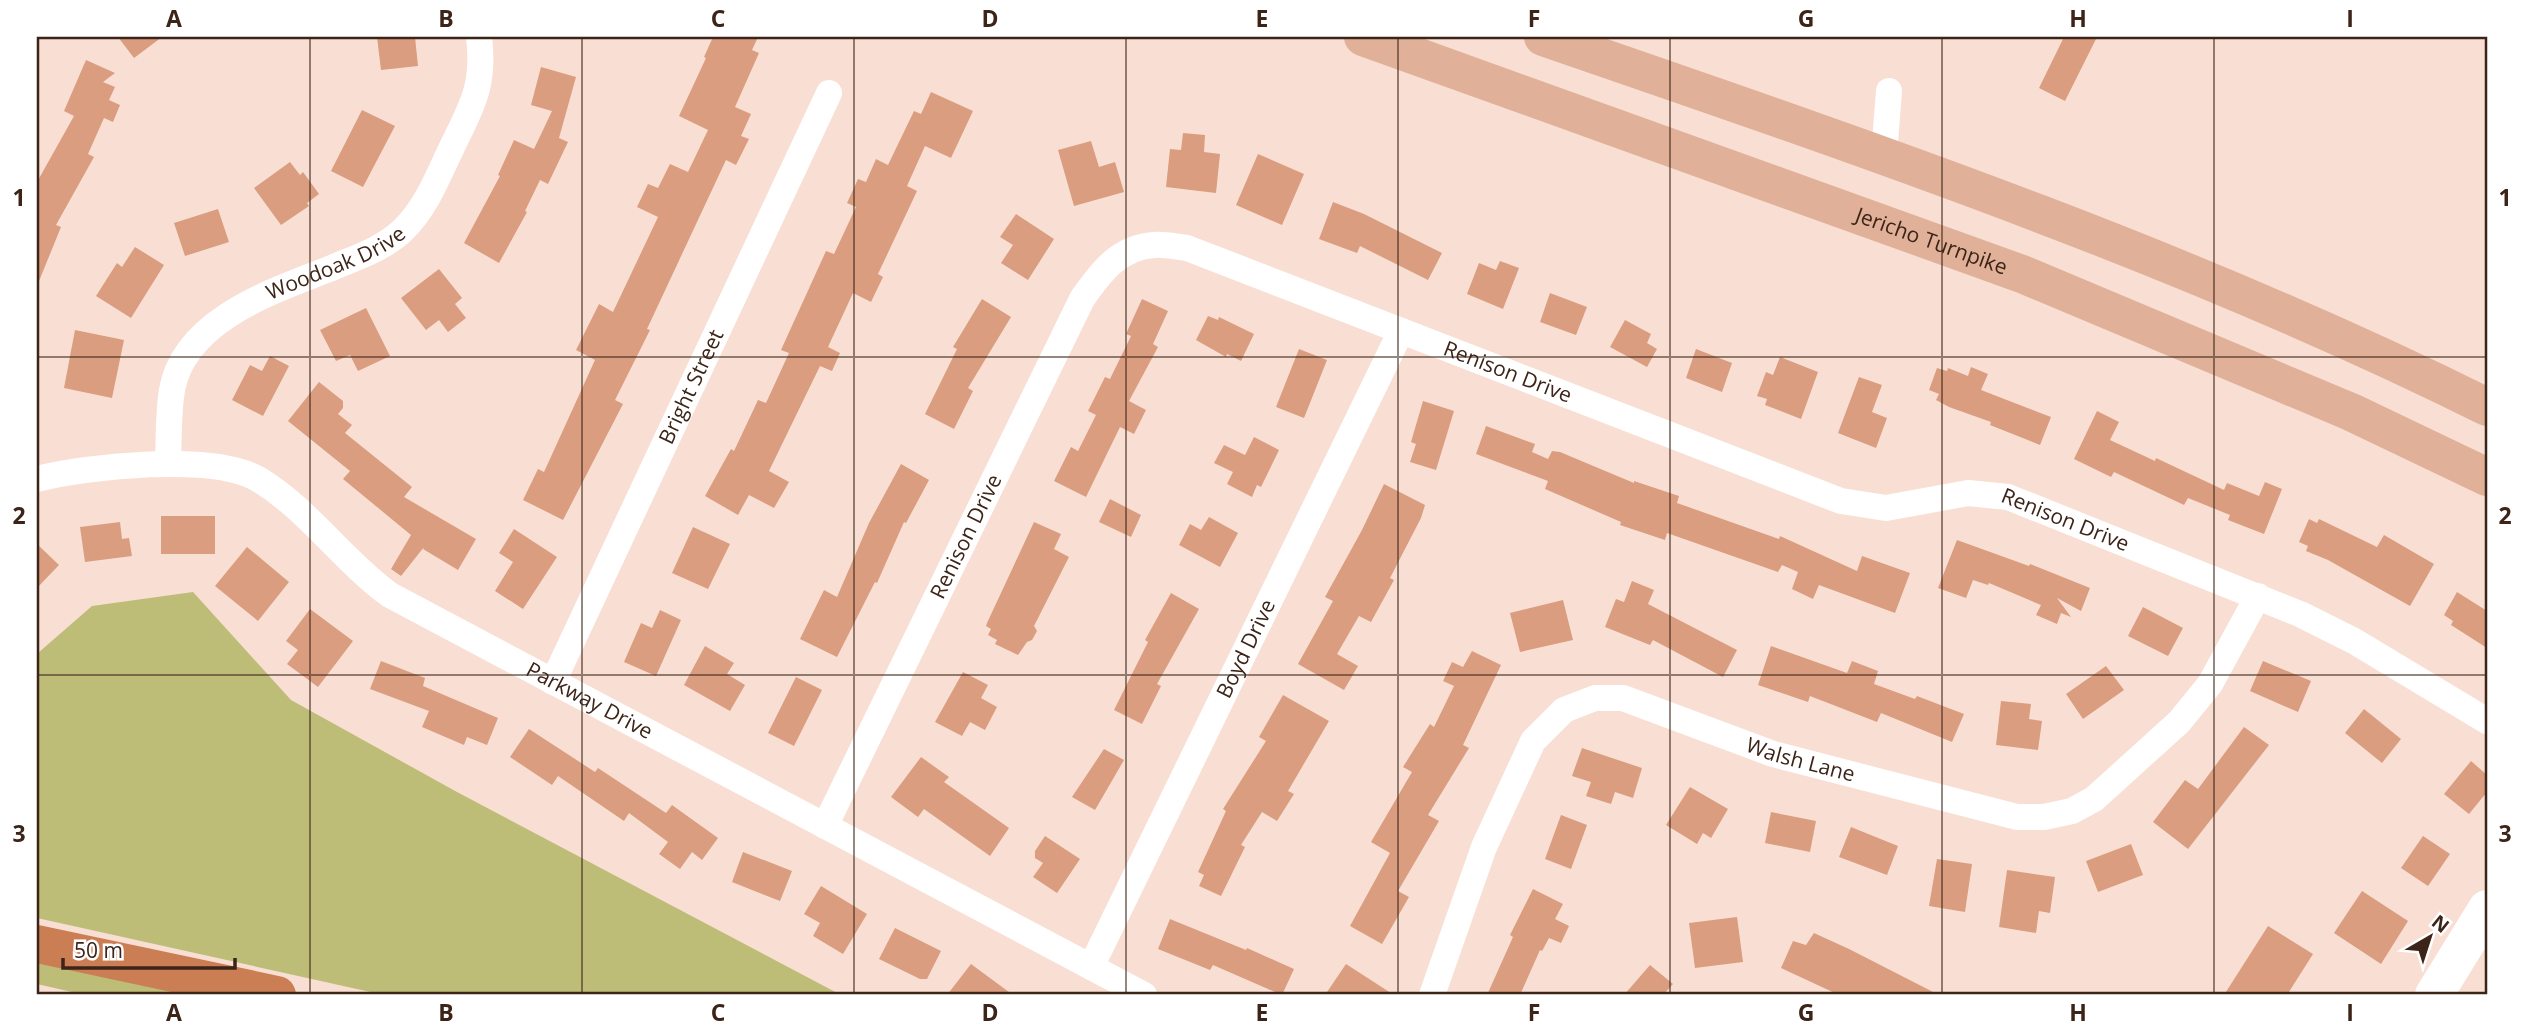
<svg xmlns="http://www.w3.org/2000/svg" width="2524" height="1032" font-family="'Open Sans',sans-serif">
	<rect width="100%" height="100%" fill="#f9dfd3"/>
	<!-- green -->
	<g fill="#bebd78">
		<path d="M193,592L291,700L457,792L841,995H384L37,918L38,653L92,606Z"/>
		<path d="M37,957L219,995H85L37,984Z"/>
	</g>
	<!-- building -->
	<g fill="#da9d7f">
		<path d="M118,37H162L134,58Z"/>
		<path d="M377,37H415L418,66L381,70Z"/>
		<path d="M713,37H758L752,50L759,53L735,107L751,114L741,136L749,139L736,165L726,160L647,329L650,330L615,400L623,404L563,520L523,500L538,469L544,472L595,360L576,350L599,304L613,312L658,217L637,207L648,184L658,188L670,164L688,172L708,130L679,116L706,58L704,57Z"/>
		<path d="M2064,37H2097L2065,101L2039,88Z"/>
		<path d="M86,60L115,73L103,82L115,87L109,100L120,105L113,122L104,118L88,154L94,157L56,225L61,227L37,286V182L74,116L64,111Z"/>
		<path d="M541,67L576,77L559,138L568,142L548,184L540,180L525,211L527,212L499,263L464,243L500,176L498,175L514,140L534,149L552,111L531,105Z"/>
		<path d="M931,92L973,111L951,158L925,146L907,186L917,191L878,274L883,277L871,302L853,293L828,347L840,353L832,371L820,366L769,471L789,482L774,508L749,495L738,515L705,496L731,449L734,451L758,400L766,403L789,353L781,350L826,251L834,254L856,207L847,203L858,179L866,182L876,159L888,165L914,111L921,114Z"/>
		<path d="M362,110L395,126L363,187L331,171Z"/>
		<path d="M1183,133L1205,135L1204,152L1220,154L1216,193L1166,187L1170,149L1181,150Z"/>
		<path d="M1091,141L1099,167L1115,162L1124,192L1074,206L1058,150Z"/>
		<path d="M1258,154L1304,174L1282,225L1236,205Z"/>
		<path d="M290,162L300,175L303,172L319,194L307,203L309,206L281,225L254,188Z"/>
		<path d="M1333,202L1364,214L1442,253L1428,280L1360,246L1357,253L1319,239Z"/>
		<path d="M218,209L229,242L185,256L174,223Z"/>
		<path d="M1016,214L1054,239L1028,280L1001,263L1013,245L1000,237Z"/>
		<path d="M135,247L164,265L131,318L96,296L117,263L122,267Z"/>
		<path d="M1500,261L1519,268L1503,309L1467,294L1479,263L1496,270Z"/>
		<path d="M439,269L462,298L455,304L466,318L448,332L439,320L426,330L401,298Z"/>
		<path d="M1550,293L1587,307L1576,335L1540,322Z"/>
		<path d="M982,299L1011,317L968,388L973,391L954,429L925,414L957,349L953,347Z"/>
		<path d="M1142,299L1168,311L1153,344L1158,347L1129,401L1146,410L1134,434L1120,427L1086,497L1054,481L1071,447L1078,451L1096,415L1088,411L1105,377L1110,379L1131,336L1126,334Z"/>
		<path d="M366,308L390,356L358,371L350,355L336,361L320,330Z"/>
		<path d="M1208,316L1218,320L1219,317L1254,334L1241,361L1227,354L1226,357L1196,340Z"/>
		<path d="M1625,320L1651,334L1647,343L1657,349L1647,367L1610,347Z"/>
		<path d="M75,330L124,340L112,398L64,388Z"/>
		<path d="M1299,349L1327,360L1304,418L1276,407Z"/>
		<path d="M1696,349L1732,363L1722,392L1686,378Z"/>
		<path d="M270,356L289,366L263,416L232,400L250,365L262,371Z"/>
		<path d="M1780,357L1818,372L1801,419L1765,405L1767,399L1757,396L1766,372L1773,375Z"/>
		<path d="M1971,367L1988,374L1981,390L2051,417L2040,445L1990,425L1991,422L1949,407L1936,400L1939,394L1929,390L1937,368L1947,371L1948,368L1968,376Z"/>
		<path d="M1859,377L1882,385L1872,412L1887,418L1876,448L1838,433Z"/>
		<path d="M319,382L343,401V408L338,414L352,425L345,433L412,487L404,497L476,539L458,570L423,549L424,547L401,576L391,569L411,535L343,479L350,471L288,421Z"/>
		<path d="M1423,401L1454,411L1436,470L1410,462L1416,444L1411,442Z"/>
		<path d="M2097,411L2119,422L2110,440L2155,461L2156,458L2224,490L2227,483L2259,496L2265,482L2282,489L2264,534L2228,520L2230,515L2188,498L2184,505L2114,472L2111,477L2074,459Z"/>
		<path d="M1486,426L1535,444L1532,452L1548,459L1552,451L1560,452L1634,483V481L1679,496L1677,503L1779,539L1780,536L1857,571L1862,556L1910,573L1895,613L1819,585L1813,599L1792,589L1798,572L1782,565L1778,572L1667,533L1665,540L1620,525L1621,522L1545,489L1548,481L1476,454Z"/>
		<path d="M1254,437L1279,450L1261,487L1257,485L1252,497L1227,484L1233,472L1214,463L1224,445L1245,455Z"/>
		<path d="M901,464L929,480L906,523L904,522L877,583L875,582L837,657L800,639L824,590L837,597L869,523Z"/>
		<path d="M1384,484L1425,505L1421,518L1390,578L1394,580L1371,622L1359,616L1337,654L1358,666L1344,690L1298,664L1333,601L1325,597L1362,530Z"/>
		<path d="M1110,499L1141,515L1131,537L1099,522Z"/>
		<rect x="161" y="516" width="54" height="38"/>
		<path d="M1209,517L1238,533L1220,567L1179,545L1190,524L1201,530Z"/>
		<path d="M2309,519L2317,523L2319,519L2377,547L2384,535L2434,564L2410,606L2328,560L2306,551L2308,546L2299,542Z"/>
		<path d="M120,522L122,539L129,538L132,556L85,562L80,527Z"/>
		<path d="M1034,522L1061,534L1054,549L1069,557L1034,626L1037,631L1032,640L1027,642L1018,655L995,644L997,640L988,635L991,629L986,626L987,623Z"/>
		<path d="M693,527L730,544L708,589L672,573Z"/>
		<path d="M514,529L557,557L523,609L495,591L513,562L499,553Z"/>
		<path d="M1957,540L2029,566L2030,564L2090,588L2081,611L2057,598L2071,617L2061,613L2057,624L2036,615L2041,605L1989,583L1988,585L1973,580L1966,598L1938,588Z"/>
		<path d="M37,544L59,565L37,588Z"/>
		<path d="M247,547L289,582L258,621L215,586Z"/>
		<path d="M1632,581L1654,590L1648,604L1737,650L1723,677L1653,640L1650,645L1605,627L1616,599L1624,602Z"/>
		<path d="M2457,592L2487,611V648L2451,625L2453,621L2444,615Z"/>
		<path d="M1171,593L1199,609L1157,684L1161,686L1142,724L1114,710L1148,642L1145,640Z"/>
		<path d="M1563,600L1573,640L1520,652L1510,613Z"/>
		<path d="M2143,607L2183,628L2168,656L2128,636Z"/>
		<path d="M310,609L353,641L318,687L287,664L298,650L286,641Z"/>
		<path d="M660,610L681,620L656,676L624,662L641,623L652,628Z"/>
		<path d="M705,646L734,663L727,674L745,685L730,711L684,685Z"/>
		<path d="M1771,646L1847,673L1852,661L1878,671L1874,684L1915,699L1917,696L1964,714L1952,742L1881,713L1877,722L1810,696L1808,702L1758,685Z"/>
		<path d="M1472,651L1501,665L1463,745L1469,748L1428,815L1439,821L1398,891L1409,897L1382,944L1350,926L1390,853L1371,842L1412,772L1403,767L1430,724L1434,727L1454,686L1443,681L1452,662L1463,667Z"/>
		<path d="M381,661L425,678L423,686L498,718L487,745L467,737L464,745L422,727L429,711L370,689Z"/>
		<path d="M2263,661L2311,681L2298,712L2250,691Z"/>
		<path d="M2106,666L2124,690L2083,719L2066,694Z"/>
		<path d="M963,672L988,685L981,698L997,707L985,730L970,722L962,736L935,722Z"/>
		<path d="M796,677L822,690L794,746L768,733Z"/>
		<path d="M1283,695L1329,721L1288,791L1294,794L1277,821L1262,812L1241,845L1245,847L1221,896L1199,886L1204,875L1198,872L1226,811L1223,809L1266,741L1259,737Z"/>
		<path d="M2001,701L2031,704L2029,719L2042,721L2038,750L1996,745Z"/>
		<path d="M2364,709L2401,739L2382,763L2345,733Z"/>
		<path d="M2244,727L2269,745L2188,849L2153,822L2185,780L2198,789Z"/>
		<path d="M529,729L595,772L598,768L666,813L672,805L718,838L702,860L692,852L680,869L659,854L668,842L629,813L624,821L558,776L552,785L510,757Z"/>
		<path d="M1582,748L1642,768L1633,798L1615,792L1611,804L1586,796L1591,782L1572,776Z"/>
		<path d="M1104,749L1124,760L1095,810L1072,797Z"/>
		<path d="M921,757L949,777L944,782L1009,828L990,856L924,809L918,817L891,797Z"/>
		<path d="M2471,761L2487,775V792L2469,814L2444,794Z"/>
		<path d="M1690,787L1728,809L1711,838L1703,833L1697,844L1666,825Z"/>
		<path d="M1771,812L1816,821L1810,852L1765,843Z"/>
		<path d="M1561,815L1587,825L1571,869L1545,859Z"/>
		<path d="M1851,827L1898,846L1887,875L1839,857Z"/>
		<path d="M1045,836L1080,859L1057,893L1033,877L1043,863L1035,858V851Z"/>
		<path d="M2423,836L2450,854L2428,886L2401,868Z"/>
		<path d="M2131,844L2143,875L2098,892L2086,861Z"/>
		<path d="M743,852L792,871L780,901L732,882Z"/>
		<path d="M1937,859L1972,864L1965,912L1929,906Z"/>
		<path d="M2007,870L2055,877L2050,913L2039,911L2036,933L1999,927Z"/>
		<path d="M821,886L867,914L843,954L813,936L820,923L804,914Z"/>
		<path d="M1533,889L1563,904L1555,919L1569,926L1561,943L1549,938L1542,951L1540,950L1520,995H1487L1513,937L1510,935Z"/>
		<path d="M2362,891L2408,921L2381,964L2334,933Z"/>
		<path d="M1737,917L1743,962L1695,968L1689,923Z"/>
		<path d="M1170,919L1246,950L1247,948L1294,969L1282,995L1213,965L1210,970L1158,949Z"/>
		<path d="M2268,926L2313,954L2287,995H2224Z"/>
		<path d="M895,928L941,951L927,979H920L879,959Z"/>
		<path d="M1814,933L1849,949L1939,995H1839L1781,968L1793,941L1806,945Z"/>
		<path d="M971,964L1013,995H947Z"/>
		<path d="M1346,964L1394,995H1325Z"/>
		<path d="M1650,965L1673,984L1663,995H1624Z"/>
	</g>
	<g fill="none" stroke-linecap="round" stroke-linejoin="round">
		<!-- street -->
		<g stroke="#fff" stroke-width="26">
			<path d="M1884,155L1889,91"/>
			<path id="s1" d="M168,464C169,440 168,414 172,390C184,320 273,291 329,269C355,258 384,249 404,229C427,206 438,176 452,147C472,106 485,85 479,37"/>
			<path id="s2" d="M37,479C87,466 214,453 258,479C308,509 343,561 390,595L1144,995"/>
			<path id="s3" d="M553,682L829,93"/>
			<path id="s4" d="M825,826L1082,299C1100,273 1119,247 1154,245C1165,244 1177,247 1187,248L1841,501L1886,508L1968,493L2008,497L2300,614L2354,641L2487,721"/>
			<path id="s5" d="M1091,967L1401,331"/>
			<path id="s6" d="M1432,995L1484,847L1533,741L1564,710L1595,698H1623L1773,754L2017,817H2044L2072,811L2094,799L2179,722L2210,684L2258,596"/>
		</g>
		<!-- secondary -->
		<path stroke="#fff" stroke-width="38" d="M2434,995L2487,909"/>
		<!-- primary -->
		<g stroke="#e0b198" stroke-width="38">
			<path id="s7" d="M1363,37L2022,274L2351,412L2487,477"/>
			<path d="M1543,37C1862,147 2184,256 2487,407"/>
		</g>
		<!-- highway -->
		<path stroke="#cb7d54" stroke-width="38" d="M37,944L277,995"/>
	</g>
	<!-- grid -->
	<path fill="none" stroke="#3c2418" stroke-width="2" stroke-opacity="0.55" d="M310,37V995M582,37V995M854,37V995M1126,37V995M1398,37V995M1670,37V995M1942,37V995M2214,37V995M37,357H2487M37,675H2487"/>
	<g text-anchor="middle" stroke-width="5" stroke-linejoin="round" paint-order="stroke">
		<!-- street labels -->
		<g font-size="21" fill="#3c2418" stroke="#fff">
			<text dy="7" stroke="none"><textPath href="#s7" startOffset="604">Jericho Turnpike</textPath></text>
			<text dy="7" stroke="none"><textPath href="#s1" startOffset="290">Woodoak Drive</textPath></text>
			<text dy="7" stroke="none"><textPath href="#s4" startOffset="1057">Renison Drive</textPath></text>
			<text dy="7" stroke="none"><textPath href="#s3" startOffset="326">Bright Street</textPath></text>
			<text dy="7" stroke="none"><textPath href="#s4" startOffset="1645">Renison Drive</textPath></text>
			<text dy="7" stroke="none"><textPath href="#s4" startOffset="322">Renison Drive</textPath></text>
			<text dy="7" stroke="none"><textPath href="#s5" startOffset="354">Boyd Drive</textPath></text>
			<text dy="7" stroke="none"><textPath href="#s2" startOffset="626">Parkway Drive</textPath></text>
			<text dy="7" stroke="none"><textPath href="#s6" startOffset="567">Walsh Lane</textPath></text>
		</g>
	</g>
	<!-- border -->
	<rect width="2524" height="1032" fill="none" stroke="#ffffff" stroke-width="77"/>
	<!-- north arrow -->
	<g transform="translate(2430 937) rotate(39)" stroke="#ffffff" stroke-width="5" paint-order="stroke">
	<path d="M0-5L12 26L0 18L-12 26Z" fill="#3c2418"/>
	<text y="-10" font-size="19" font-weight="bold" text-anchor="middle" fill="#3c2418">N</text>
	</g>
	<!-- scale -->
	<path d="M63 958v10h172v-10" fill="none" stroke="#3c2418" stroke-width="3.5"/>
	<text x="74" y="958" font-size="21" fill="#3c2418" stroke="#ffffff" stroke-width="5" paint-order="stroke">50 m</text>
	<rect x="38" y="38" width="2448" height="955" fill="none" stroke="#3c2418" stroke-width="2.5"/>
	<g font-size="23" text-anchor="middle" font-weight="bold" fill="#3c2418">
		<text x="174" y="27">A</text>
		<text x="446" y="27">B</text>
		<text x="718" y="27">C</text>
		<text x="990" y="27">D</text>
		<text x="1262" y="27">E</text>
		<text x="1534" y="27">F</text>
		<text x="1806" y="27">G</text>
		<text x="2078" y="27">H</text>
		<text x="2350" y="27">I</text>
		<text x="19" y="206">1</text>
		<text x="2505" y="206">1</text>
		<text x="19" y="524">2</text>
		<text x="2505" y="524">2</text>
		<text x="19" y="842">3</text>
		<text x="2505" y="842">3</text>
		<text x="174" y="1021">A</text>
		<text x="446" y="1021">B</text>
		<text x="718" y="1021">C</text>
		<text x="990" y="1021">D</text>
		<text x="1262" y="1021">E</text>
		<text x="1534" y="1021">F</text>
		<text x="1806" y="1021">G</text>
		<text x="2078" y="1021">H</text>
		<text x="2350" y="1021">I</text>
	</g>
</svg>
